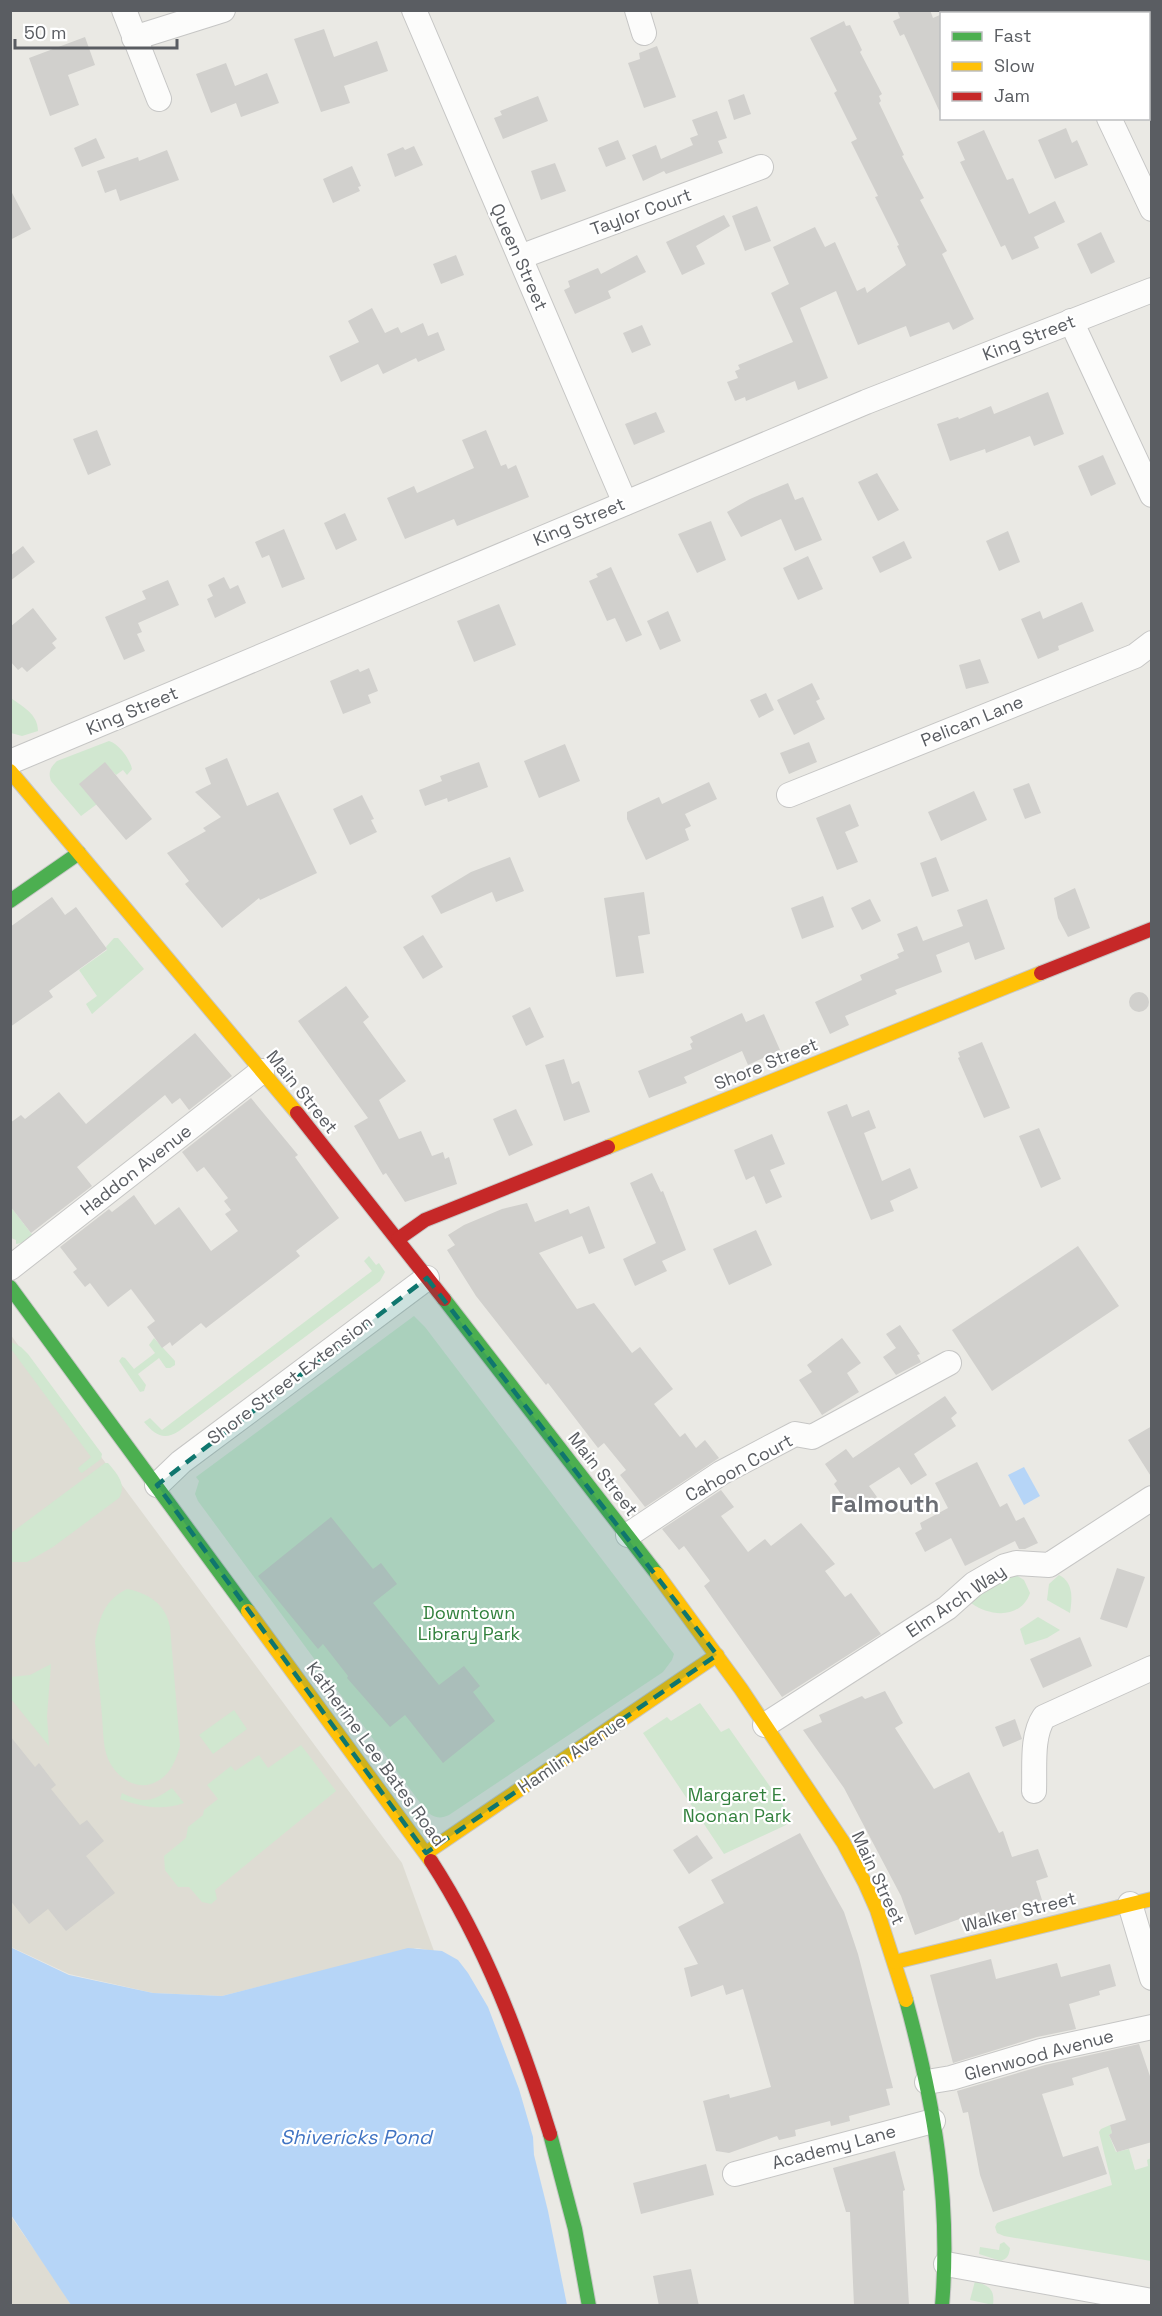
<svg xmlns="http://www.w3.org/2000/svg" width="1162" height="2316" font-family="'Space Grotesk',sans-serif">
	<rect width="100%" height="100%" fill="#eae9e4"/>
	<!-- education -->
	<g fill="#dedcd3">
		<path d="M10,1334L402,1863L434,1951L417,1948L398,1952L222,1996L153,1993L69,1974L11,1947Z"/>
		<path d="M10,2215L54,2278L71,2305H11Z"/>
	</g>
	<!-- green -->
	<g fill="#d1e7d0">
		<path d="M11,698C23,707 38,714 38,731L22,736L11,733Z"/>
		<path d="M109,741C119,744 130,759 132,769L127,775L123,770L116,775L105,763L97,804L81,816L51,781C48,772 50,768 57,761Z"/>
		<path d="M114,938H118L144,969L92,1014L86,1004L97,996L79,970L107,950L106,947Z"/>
		<path d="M10,1206L34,1237L27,1242L16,1244V1240L11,1238Z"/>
		<path d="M369,1256L376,1265L379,1263L385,1272L380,1281L179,1431C164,1441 155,1435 144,1422L150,1418L162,1430L372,1271L364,1261Z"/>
		<path d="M414,1316L425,1327L674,1654L672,1660L663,1672L449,1815C439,1820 431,1817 424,1808L198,1501L195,1494L199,1481L196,1477Z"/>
		<path d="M154,1338L175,1361V1365L170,1368H166L159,1358L138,1374L146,1385L144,1391L140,1392L119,1361L122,1357L125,1358L134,1369L155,1353L149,1345Z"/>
		<path d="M11,1342L21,1347L28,1354L102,1454L101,1459L82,1473L80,1472L78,1468L91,1457L11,1349Z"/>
		<path d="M105,1463H108C117,1474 127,1484 119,1498L53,1547L27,1562H11V1533Z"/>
		<path d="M1013,1573L1024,1580L1030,1593C1021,1619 990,1617 971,1603L970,1598Z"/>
		<path d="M1059,1575C1074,1583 1072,1599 1070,1613L1047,1600L1049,1584Z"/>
		<path d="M127,1589C148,1593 166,1604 170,1627L180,1746C175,1763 169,1778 151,1784C131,1790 111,1772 106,1753C103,1742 103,1728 102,1716C100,1692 97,1667 95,1642C99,1619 104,1600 127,1589Z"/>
		<path d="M1038,1617L1060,1630L1047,1638L1025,1645L1020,1629Z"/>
		<path d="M51,1664L47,1716L49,1746L11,1699L10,1677L30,1675Z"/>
		<path d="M700,1703L721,1732L729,1728L790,1815L786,1825L724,1854L643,1733L667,1717L671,1721Z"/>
		<path d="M234,1710L247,1729L213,1754L199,1735Z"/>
		<path d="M301,1745L336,1791L215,1890L217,1899L211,1904L202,1902L189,1887H178L165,1870L164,1856L186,1838L188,1827L203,1815L204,1810L218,1799L207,1785L231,1766L235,1771L259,1755L268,1768Z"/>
		<path d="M172,1788L184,1803C162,1811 142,1807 120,1799L122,1793C144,1804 152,1802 172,1788Z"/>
		<path d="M1110,2125L1112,2133L1109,2135L1116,2152L1129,2149L1135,2170L1148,2166L1147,2160L1151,2158V2261L1004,2236L997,2233L995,2227L997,2223L1002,2221L1112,2185L1099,2132L1101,2129Z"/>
		<path d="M1004,2242L1010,2248C1009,2255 1008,2258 1001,2261L979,2254L980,2247L999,2250L1000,2244Z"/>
		<path d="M975,2281C989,2286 995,2289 993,2305L970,2300Z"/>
	</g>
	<!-- water -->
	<g fill="#b6d5f7">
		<path d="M1024,1467L1040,1496L1024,1505L1008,1475Z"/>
		<path d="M10,1947L69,1975L153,1993L222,1996L408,1948L442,1951L458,1960L468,1973L488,2007L519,2089L533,2137L534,2155L548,2211L567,2305H71L11,2215Z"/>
	</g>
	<!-- building -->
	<g fill="#d1d0cd">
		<path d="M897,10H930L933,18L942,14V117L904,34L900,36L893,21L900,18Z"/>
		<path d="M844,21L846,26L850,25L862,50L860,52L882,94L879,96L881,101L879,103L904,155L902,156L924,198L920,200L947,251L942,254L974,319L953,330L949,322L910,337L906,326L858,345L836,291L800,308L828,378L798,390L795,381L746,401L745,397L735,401L727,382L738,378L735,371L740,369L738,365L793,342L771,293L789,284L773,247L815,227L825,247L835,242L857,291L865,287L867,293L906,265L897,246L899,245L875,197L878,196L851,142L857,139L834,93L837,91L810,38Z"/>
		<path d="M324,29L334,57L377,41L388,71L344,86L350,103L321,112L294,39Z"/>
		<path d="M85,37L95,65L68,75L79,105L50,116L29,58Z"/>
		<path d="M657,46L676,97L644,108L628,63L640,59L639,53Z"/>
		<path d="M226,63L235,86L267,73L279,103L241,117L236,103L211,113L196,74Z"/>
		<path d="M744,94L751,114L734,120L728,100Z"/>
		<path d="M538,96L548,121L503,139L494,118L502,115L500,111Z"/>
		<path d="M717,111L727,138L718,141L723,153L666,174L664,171L643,181L632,155L656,145L661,159L693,145L690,138L698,135L692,120Z"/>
		<path d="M1066,128L1072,143L1077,140L1088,165L1055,179L1038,140Z"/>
		<path d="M984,130L1007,180L1013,178L1029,214L1055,201L1065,222L1034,237L1039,248L1012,260L1005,245L1001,247L960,162L965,160L957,142Z"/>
		<path d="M96,138L105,158L82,167L74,148Z"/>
		<path d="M618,140L626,159L606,167L598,148Z"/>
		<path d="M414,146L423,165L395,177L387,154L403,147L405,150Z"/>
		<path d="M167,150L179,180L120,201L116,189L105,193L97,171L138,157L139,161Z"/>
		<path d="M555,163L566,191L541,200L531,171Z"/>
		<path d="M352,166L361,186L358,187L360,191L333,203L323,179Z"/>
		<path d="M10,189L31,229L10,240Z"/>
		<path d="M757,206L771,241L745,251L732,216Z"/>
		<path d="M724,215L730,226L696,246L705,264L682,275L666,242Z"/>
		<path d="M1101,232L1115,262L1091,274L1077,244Z"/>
		<path d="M456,255L464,275L441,284L433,264Z"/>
		<path d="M637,255L646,272L608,291L611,298L575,314L564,290L570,287L568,281L598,268L601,274Z"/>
		<path d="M372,308L385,333L398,327L401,333L423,323L428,336L438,332L445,350L418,362L416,358L383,374L378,364L341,382L329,356L359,342L348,321Z"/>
		<path d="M642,325L651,345L632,353L623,333Z"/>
		<path d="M1048,392L1064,434L1034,446L1030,436L986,453L985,449L950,461L937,424L958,417L959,419L991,406L994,414Z"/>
		<path d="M656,412L665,432L634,445L625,424Z"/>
		<path d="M97,430L111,465L88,475L73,439Z"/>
		<path d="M486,430L501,466L506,464L508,469L516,465L529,497L457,526L454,519L405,539L387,498L414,486L417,493L474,468L462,440Z"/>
		<path d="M1103,455L1116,484L1091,496L1078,466Z"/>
		<path d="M877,473L899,510L878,521L858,482Z"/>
		<path d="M788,483L795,500L803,497L822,540L795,551L781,519L741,537L727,512L750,499Z"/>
		<path d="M345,513L357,540L336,550L324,523Z"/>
		<path d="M711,521L726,560L697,573L678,534Z"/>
		<path d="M284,529L305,579L282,588L269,555L262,558L255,542Z"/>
		<path d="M1008,531L1020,562L999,571L986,541Z"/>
		<path d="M904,541L912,558L880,573L872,557Z"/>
		<path d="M23,546L35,562L10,581V556Z"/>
		<path d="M808,556L823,589L798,600L783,568Z"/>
		<path d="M611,567L642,635L626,642L615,618L607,621L589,581L598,577L596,574Z"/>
		<path d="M224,577L230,589L238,585L246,603L215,618L207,599L213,596L208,585Z"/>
		<path d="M168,580L179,605L138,623L142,632L137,634L145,651L124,660L105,617L146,599L142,591Z"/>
		<path d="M1082,602L1094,631L1058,646L1059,650L1038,659L1021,619L1040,611L1043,619Z"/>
		<path d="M499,604L516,645L474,662L457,621Z"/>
		<path d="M33,608L57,639L52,643L56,648L27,672L22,667L18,670L10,661V627Z"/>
		<path d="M668,611L681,641L660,650L647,621Z"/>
		<path d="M980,659L989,683L966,689L959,665Z"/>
		<path d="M369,668L378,691L368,695L371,703L343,714L330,681L358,669L360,672Z"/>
		<path d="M812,683L820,699L816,701L825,719L794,735L777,700Z"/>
		<path d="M766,693L774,710L759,718L750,700Z"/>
		<path d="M809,742L817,762L789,774L780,753Z"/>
		<path d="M565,744L580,781L539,798L524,761Z"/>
		<path d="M227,758L247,806L278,792L317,873L260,900L259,898L222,928L185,884L189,881L167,853L206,831L203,828L221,817L195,792L211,784L205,768Z"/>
		<path d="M105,762L152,819L126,840L79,784Z"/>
		<path d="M479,762L488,787L448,802L447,798L425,806L419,790L442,781L440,776Z"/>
		<path d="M709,782L717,799L685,814L691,826L685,829L689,840L646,860L627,819V812L659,797L662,804Z"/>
		<path d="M1029,783L1041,813L1025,819L1013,789Z"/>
		<path d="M974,791L987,820L941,841L928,812Z"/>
		<path d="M362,795L374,819L371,820L377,832L350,845L333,809Z"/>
		<path d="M850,804L859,826L845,832L858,862L837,870L816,818Z"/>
		<path d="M510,857L524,891L496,902L492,892L441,914L431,896L471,872Z"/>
		<path d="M936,857L949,891L932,897L920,863Z"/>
		<path d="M1075,888L1090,928L1068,937L1058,918L1054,898Z"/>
		<path d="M644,892L650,934L638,936L644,973L616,977L604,898Z"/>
		<path d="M823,896L834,927L802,939L791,908Z"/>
		<path d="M52,897L65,915L76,907L107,949L49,991L53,997L10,1027V927Z"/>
		<path d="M870,899L881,921L862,930L851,908Z"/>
		<path d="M987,899L1005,949L975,960L969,942L936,955L942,972L895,990L897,994L845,1016L849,1025L830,1034L815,1002L862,980L860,975L899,958L897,954L904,951L897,934L917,926L923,941L963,926L957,910Z"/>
		<path d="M423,935L443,967L423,979L403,947Z"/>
		<path d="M346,986L369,1017L363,1022L406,1081L379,1100L399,1139L421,1131L432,1156L443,1152L445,1159L449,1157L457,1184L405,1202L386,1173L383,1175L354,1126L368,1118L298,1021Z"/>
		<circle cx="1139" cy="1002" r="10"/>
		<path d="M530,1007L544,1037L526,1046L512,1016Z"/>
		<path d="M742,1013L746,1022L764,1014L780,1050L748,1065L742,1051L684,1077L687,1083L649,1098L638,1071L692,1049L690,1044L693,1042L690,1037Z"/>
		<path d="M195,1033L232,1076L189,1110L180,1098L172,1104L165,1095L77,1167L92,1186L31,1233L10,1206V1123L21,1115L25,1119L59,1092L86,1124Z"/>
		<path d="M982,1042L1010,1108L984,1118L958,1058L960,1057L958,1052Z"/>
		<path d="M564,1059L572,1084L579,1081L590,1112L564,1121L545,1065Z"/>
		<path d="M251,1098L298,1155L295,1157L339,1218L296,1251L300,1256L206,1328L201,1323L172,1346L170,1342L162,1348L147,1327L155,1321L131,1289L108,1307L90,1283L85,1287L73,1272L77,1269L60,1247L109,1209L112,1212L134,1195L155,1225L179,1207L211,1251L238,1231L225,1214L231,1210L224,1201L228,1198L204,1167L197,1172L182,1152Z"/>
		<path d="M847,1104L852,1117L869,1110L876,1128L864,1133L882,1181L910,1168L918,1188L890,1201L894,1211L871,1220L827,1112Z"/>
		<path d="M516,1109L533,1145L509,1156L493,1119Z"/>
		<path d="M1039,1128L1061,1179L1041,1188L1019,1136Z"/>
		<path d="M772,1134L785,1164L770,1170L782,1197L766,1204L754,1176L746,1180L734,1150Z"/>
		<path d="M652,1173L661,1192L663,1191L686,1250L662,1261L667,1271L635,1286L623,1259L656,1243L630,1183Z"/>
		<path d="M527,1203L535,1222L568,1209L570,1214L589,1206L605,1248L589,1254L582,1236L539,1253L577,1309L594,1303L632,1353L640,1347L673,1389L654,1404L680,1437L685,1433L696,1448L705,1440L719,1458L645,1507L620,1475L626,1470L604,1443L598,1448L548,1383L546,1385L476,1296L447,1250L455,1245L448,1235L464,1225L502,1209Z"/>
		<path d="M756,1230L772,1265L729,1285L713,1249Z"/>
		<path d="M1078,1246L1119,1306L992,1391L952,1330Z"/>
		<path d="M900,1325L920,1354L917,1355L921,1362L896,1375L883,1357L896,1348L886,1334Z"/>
		<path d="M842,1338L861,1363L847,1373L859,1392L822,1415L799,1380L812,1372L807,1365Z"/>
		<path d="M945,1396L957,1413L951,1418L956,1426L914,1454L927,1475L911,1485L899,1467L869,1486L877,1497L859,1510L851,1500L847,1503L834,1484L837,1481L825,1464L846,1449L853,1458Z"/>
		<path d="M1152,1426V1478L1128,1440Z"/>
		<path d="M977,1462L1000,1507L1007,1503L1016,1521L1024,1517L1038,1543L1025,1549H1019L1015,1541L965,1566L951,1538L925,1552L915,1533L922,1529L920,1523L948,1508L935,1483Z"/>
		<path d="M721,1490L734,1507L721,1516L748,1552L765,1539L771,1546L801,1523L835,1564L825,1571L845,1597L851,1593L881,1634L782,1697L704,1586L710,1581L684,1546L679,1550L662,1529Z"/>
		<path d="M331,1517L373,1569L381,1563L397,1584L373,1603L439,1685L464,1666L480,1686L473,1692L495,1721L443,1763L405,1715L390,1727L347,1678L348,1676L323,1644L318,1649L258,1576Z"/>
		<path d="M1117,1568L1145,1577L1127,1628L1100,1619Z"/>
		<path d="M1080,1637L1092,1666L1043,1688L1030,1659Z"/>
		<path d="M885,1691L903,1723L895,1728L934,1789L969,1772L999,1833L1003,1831L1012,1857L1038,1849L1048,1877L1036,1881L1042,1900L982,1920L979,1912L915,1935L901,1896L844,1788L803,1730L822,1722L819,1715L862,1696L865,1699Z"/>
		<path d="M1015,1719L1022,1739L1003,1747L995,1727Z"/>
		<path d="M10,1736L35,1767L39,1763L56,1785L51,1789L80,1825L87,1820L104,1841L86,1856L115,1893L66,1931L48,1909L29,1924L10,1900Z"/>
		<path d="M800,1833L844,1912L858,1954L893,2088L886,2089L890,2105L849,2116L850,2121L831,2126L830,2121L795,2130L796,2136L779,2140L777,2136L729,2153L716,2151L703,2101L729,2094L730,2098L771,2087L743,1989L726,1995L723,1985L691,1997L684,1968L698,1964L678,1927L724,1903L711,1880Z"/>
		<path d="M697,1835L713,1858L689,1874L673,1850Z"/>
		<path d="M991,1959L996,1979L1057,1963L1061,1977L1110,1964L1116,1986L1099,1991L1100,1995L1069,2004L1076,2029L1037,2037L953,2063L930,1975Z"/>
		<path d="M1139,2044L1152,2082V2142L1117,2152L1109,2135L1112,2133L1110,2125L1126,2120L1108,2067L1072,2078L1074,2085L1042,2094L1063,2157L1098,2146L1107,2174L993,2212L980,2175L968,2112L963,2113L957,2091L1045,2065Z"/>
		<path d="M895,2151L905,2190L903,2191L909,2306H854L850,2212H846L833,2168Z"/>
		<path d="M706,2164L714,2195L641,2214L633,2183Z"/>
		<path d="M691,2269L699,2306H659L653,2276Z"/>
	</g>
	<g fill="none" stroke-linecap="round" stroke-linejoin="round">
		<defs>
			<g id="street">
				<path d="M124,10L159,99"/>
				<path d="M414,10L625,503"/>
				<path d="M637,10L644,33"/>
				<path d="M1059,10L1061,14"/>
				<path d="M134,38L223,10"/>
				<path d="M1109,118L1152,209"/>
				<path d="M520,257L761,167"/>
				<path d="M1071,321L1152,495"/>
				<path d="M10,762L866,402L1152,290"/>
				<path d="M789,795L1135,656L1152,643"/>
				<path d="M10,1268L262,1071"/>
				<path d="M157,1485L181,1462L427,1278"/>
				<path d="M628,1535L721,1473L795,1434L812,1437L949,1363"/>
				<path d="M765,1725L947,1608L974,1584L1005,1566L1016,1563L1049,1565L1152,1498"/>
				<path d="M1034,1791C1035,1768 1031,1736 1044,1717L1152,1668"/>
				<path d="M1130,1904L1152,1978"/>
				<path d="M927,2082L951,2078L1041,2051L1152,2027"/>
				<path d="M735,2174L933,2121"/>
				<path d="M946,2264L1152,2301"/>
			</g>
			<g id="fast">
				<path d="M10,901L79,853"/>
				<path d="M10,1287L248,1611"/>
				<path d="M444,1299L657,1574"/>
				<path d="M906,2000C934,2103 951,2199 942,2306"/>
				<path d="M550,2134L575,2229L589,2306"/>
			</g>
			<g id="slow">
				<path d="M10,771L297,1113"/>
				<path d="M608,1147L1041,973"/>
				<path d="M657,1574L741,1689L843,1842L865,1883L877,1910L906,2000"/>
				<path d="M248,1611L431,1861"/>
				<path d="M426,1853L717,1655"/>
				<path d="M895,1962L1152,1899"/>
			</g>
			<g id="jam">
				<path d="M1041,973L1152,929"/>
				<path d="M297,1113L444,1299"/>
				<path d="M398,1239L425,1220L608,1147"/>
				<path d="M431,1861C485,1944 521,2040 550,2134"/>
			</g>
		</defs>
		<!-- street casing -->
		<use href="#street" stroke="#c6c6c5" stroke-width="26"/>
		<!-- fast casing -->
		<use href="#fast" stroke="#c7c7c6" stroke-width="16"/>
		<!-- slow casing -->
		<use href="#slow" stroke="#c7c7c6" stroke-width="16"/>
		<!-- jam casing -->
		<use href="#jam" stroke="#c7c7c6" stroke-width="16"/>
		<!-- street -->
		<use href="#street" stroke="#fcfcfb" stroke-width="24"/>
		<!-- fast -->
		<use href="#fast" stroke="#4caf50" stroke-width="14"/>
		<!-- slow -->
		<use href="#slow" stroke="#ffc107" stroke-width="14"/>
		<!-- jam -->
		<use href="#jam" stroke="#c62828" stroke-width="14"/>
	</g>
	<!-- marked area -->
	<path fill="#0f766e" fill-opacity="0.2" stroke="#0f766e" stroke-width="4.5" stroke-dasharray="12 8" stroke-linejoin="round" d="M427,1278L717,1655L426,1853L157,1485Z"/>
	<g text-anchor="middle" stroke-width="4.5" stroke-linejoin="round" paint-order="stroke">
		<!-- street labels -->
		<g font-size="18" fill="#5a5d62" stroke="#fff">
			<text transform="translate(641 212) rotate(-20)" y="6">Taylor Court</text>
			<text transform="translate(519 257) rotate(66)" y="6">Queen Street</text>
			<text transform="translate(1029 338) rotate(-21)" y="6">King Street</text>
			<text transform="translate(579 522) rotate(-23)" y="6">King Street</text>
			<text transform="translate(132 711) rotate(-23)" y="6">King Street</text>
			<text transform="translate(972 721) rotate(-22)" y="6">Pelican Lane</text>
			<text transform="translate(766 1064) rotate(-22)" y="6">Shore Street</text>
			<text transform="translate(302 1092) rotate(51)" y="6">Main Street</text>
			<text transform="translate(136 1170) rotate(-38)" y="6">Haddon Avenue</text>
			<text transform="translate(290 1380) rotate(-37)" y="6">Shore Street Extension</text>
			<text transform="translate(739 1468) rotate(-29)" y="6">Cahoon Court</text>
			<text transform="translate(603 1474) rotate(52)" y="6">Main Street</text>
			<text transform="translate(956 1601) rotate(-34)" y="6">Elm Arch Way</text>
			<text transform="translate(376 1754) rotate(54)" y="6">Katherine Lee Bates Road</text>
			<text transform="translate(572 1754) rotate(-34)" y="6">Hamlin Avenue</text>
			<text transform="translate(878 1878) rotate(65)" y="6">Main Street</text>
			<text transform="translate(1019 1912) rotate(-14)" y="6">Walker Street</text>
			<text transform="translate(1039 2055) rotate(-15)" y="6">Glenwood Avenue</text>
			<text transform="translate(834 2147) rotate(-15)" y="6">Academy Lane</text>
		</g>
		<!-- park labels -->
		<g font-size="18" fill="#32813d" stroke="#fff">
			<text x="469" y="1619">Downtown<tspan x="469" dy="21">Library Park</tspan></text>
			<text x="737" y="1801">Margaret E.<tspan x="737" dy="21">Noonan Park</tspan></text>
		</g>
		<!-- water labels -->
		<g font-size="20" font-style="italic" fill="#4074c3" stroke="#fff">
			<text x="356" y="2144">Shivericks Pond</text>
		</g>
		<!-- district labels -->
		<g font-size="24" font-weight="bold" fill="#6b6e74" stroke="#fff">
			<text x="885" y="1512">Falmouth</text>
		</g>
	</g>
	<!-- border -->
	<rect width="1162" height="2316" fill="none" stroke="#5a5d62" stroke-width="24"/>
	<!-- legend -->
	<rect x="940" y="12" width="210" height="108" fill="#ffffff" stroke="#bdbec0" stroke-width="1.5"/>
	<rect x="952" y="32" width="30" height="9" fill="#4caf50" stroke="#bdbec0" stroke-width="1.5"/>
	<text x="994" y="42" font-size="18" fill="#5a5d62">Fast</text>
	<rect x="952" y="62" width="30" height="9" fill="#ffc107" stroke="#bdbec0" stroke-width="1.5"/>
	<text x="994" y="72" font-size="18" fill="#5a5d62">Slow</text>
	<rect x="952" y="92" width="30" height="9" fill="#c62828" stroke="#bdbec0" stroke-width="1.5"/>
	<text x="994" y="102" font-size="18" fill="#5a5d62">Jam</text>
	<!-- scale -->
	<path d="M15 39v9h162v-9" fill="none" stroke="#5a5d62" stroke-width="3"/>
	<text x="24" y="39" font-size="18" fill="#5a5d62" stroke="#ffffff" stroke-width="4.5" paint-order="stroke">50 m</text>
</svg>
